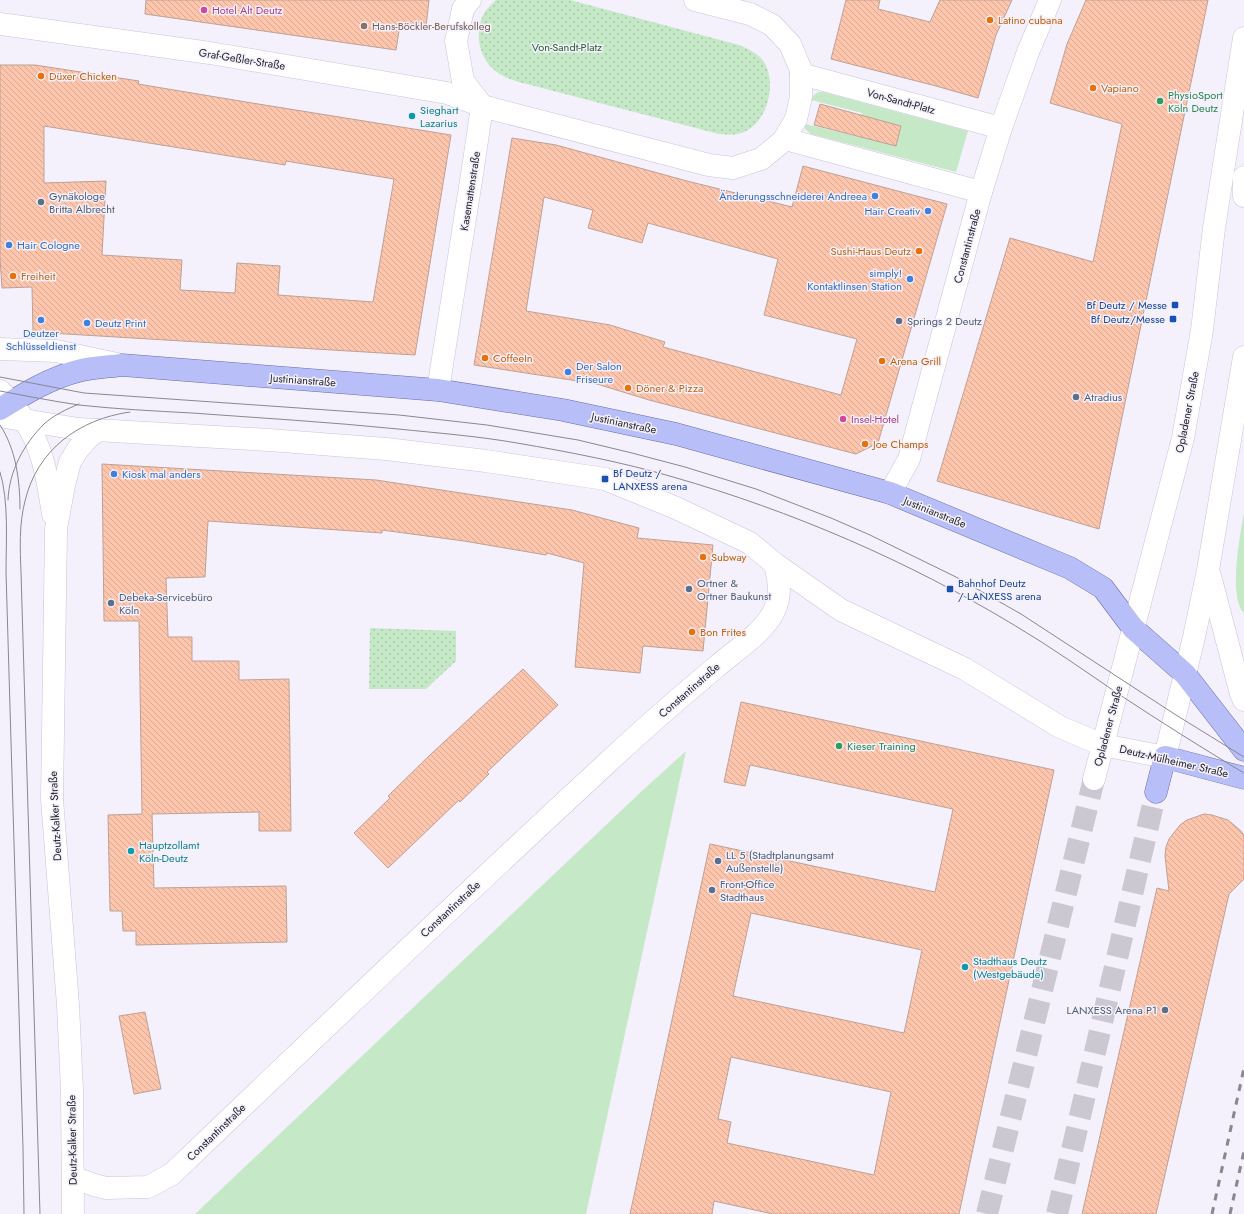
<svg xmlns="http://www.w3.org/2000/svg" width="1244" height="1214" font-family="Jost,sans-serif">
	<defs>
		<pattern id="park-dots" width="8" height="8" patternUnits="userSpaceOnUse"><rect width="8" height="8" fill="#c5e8c7"/><path d="M2 2h.1M6 6h.1" fill="none" stroke="#a9c7ab" stroke-width="1.8" stroke-linecap="round"/></pattern>
		<pattern id="building-back-hatch" width="6" height="6" patternUnits="userSpaceOnUse"><rect width="6" height="6" fill="#fdc5ac"/><path d="M-1 5l2 2M0 0l6 6M5-1l2 2" fill="none" stroke="#d9a994"/></pattern>
	</defs>
	<rect width="100%" height="100%" fill="#f4f1fc"/>
	<!-- green -->
	<g fill="#c5e8c7">
		<path d="M818,92H823L968,131L956,172L811,134L805,129V124L855,136L862,113L811,100L814,95Z"/>
		<path d="M1244,513V613C1228,598 1240,534 1244,513Z"/>
		<path d="M686,751L586,1214H195L643,790Z"/>
	</g>
	<!-- park -->
	<g fill="url(#park-dots)">
		<path d="M496,0H570L739,45C748,49 758,53 764,62C777,83 768,120 746,131C736,136 726,135 715,133L519,82C509,79 498,75 491,67C477,52 474,26 487,9C490,6 493,3 496,0Z"/>
		<path d="M370,628L456,631V661L426,689H369Z"/>
	</g>
	<!-- building -->
	<g fill="url(#building-back-hatch)" stroke="#bda196" fill-rule="evenodd">
		<path d="M146,0H429L426,27L400,24L396,50L145,14Z"/>
		<path d="M846,0H880L878,9L930,22L940,0H1012L996,35L978,98L936,86L831,59Z"/>
		<path d="M1086,0H1208L1099,529L937,481L1010,238L1093,262L1122,124L1050,103L1067,44Z"/>
		<path d="M0,65H35L139,81L138,84L252,103L451,135L415,355L33,332L32,287L2,288L0,258ZM44,126L285,165L286,161L394,179L373,302L278,295L280,266L237,263L235,293L180,290L182,260L102,255L106,181L44,183Z"/>
		<path d="M820,104L901,126L896,146L814,125Z"/>
		<path d="M512,138L556,145L687,181L792,207L803,166L947,204L878,443L856,454L649,400L597,384L474,365ZM544,197L593,210L588,228L642,243L648,223L778,259L764,315L857,339L841,395L663,347L665,342L610,325L526,311Z"/>
		<path d="M102,464L376,480L572,510L639,528L637,538L713,545L703,651L643,646L640,673L575,667L584,563L547,553L546,555L464,541L382,530V533L208,521L205,577L166,578L168,637H192V661H239V680L289,679L291,831H259V812L152,814L154,888L286,886L287,942L136,945V931H123L122,911H110L108,815L142,814L139,621H104Z"/>
		<path d="M523,669L558,705L487,772L489,774L460,802L459,800L388,868L354,833L390,798L388,796L431,754Z"/>
		<path d="M741,702L1054,770L959,1214H773L714,1201L712,1214H630L710,844L935,892L953,809L750,765L745,786L724,782ZM751,913L922,950L904,1033L733,996ZM731,1057L891,1092L874,1175L727,1143L731,1122L718,1119Z"/>
		<path d="M1204,814L1212,815L1228,820L1241,831L1244,836V879L1229,894L1156,1214H1082L1157,888L1169,891L1165,856L1166,847L1169,839L1180,825L1187,820Z"/>
		<path d="M145,1012L161,1089L134,1094L119,1016Z"/>
	</g>
	<g fill="none" stroke-linecap="round" stroke-linejoin="round">
		<!-- secondary-tunnel -->
		<path stroke="#cbc8d2" stroke-width="22" stroke-dasharray="22 11" stroke-linecap="butt" d="M987,1214L1094,779"/>
		<!-- primary-tunnel -->
		<path stroke="#cbc8d2" stroke-width="22" stroke-dasharray="22 11" stroke-linecap="butt" d="M1057,1214L1156,792"/>
		<defs>
			<g id="street">
				<path d="M0,24L210,53L447,93L482,106L709,165L733,168L761,159L783,141L796,119L799,106L801,96V70L790,44L772,25L750,14L695,0"/>
				<path d="M801,74L1001,128"/>
				<path d="M785,139L981,192"/>
				<path d="M438,390L473,168L482,106L463,81L456,41L463,9L470,0"/>
				<path d="M890,493L909,459L981,192L1001,128L1028,52L1050,0"/>
				<path d="M73,1177L94,1185L106,1188L148,1187L172,1174C316,1036 460,899 606,764C641,731 678,699 715,668C733,652 756,638 770,618C782,600 780,584 775,564"/>
			</g>
			<g id="secondary">
				<path d="M1244,177V196"/>
				<path d="M0,349L56,351L117,364"/>
				<path d="M0,391C9,400 17,409 24,420C43,446 48,482 53,514"/>
				<path d="M0,416L78,429L269,440L386,449L486,461L605,479L676,508L750,543L775,564L841,610L965,669L1060,727L1103,745L1165,757L1194,637L1208,570L1244,357"/>
				<path d="M1210,576L1241,694L1244,700"/>
				<path d="M1094,779L1183,438L1202,330L1214,228L1244,38"/>
				<path d="M73,1214L72,1090L68,1005L52,799L56,529L64,485L70,462L78,449L88,438L98,430"/>
			</g>
			<g id="primary">
				<path d="M0,409C24,394 50,378 78,371C93,367 107,367 122,365L438,390L563,410L676,434L890,493L1070,568L1103,588L1133,628L1185,674L1244,750"/>
				<path d="M1156,792L1165,757L1244,778"/>
			</g>
		</defs>
		<!-- street casing -->
		<use href="#street" stroke="#c9c3dd" stroke-width="23"/>
		<!-- secondary casing -->
		<use href="#secondary" stroke="#c9c3dd" stroke-width="23"/>
		<!-- primary casing -->
		<use href="#primary" stroke="#666cae" stroke-width="23"/>
		<!-- street -->
		<use href="#street" stroke="#fff" stroke-width="22"/>
		<!-- secondary -->
		<use href="#secondary" stroke="#fff" stroke-width="22"/>
		<!-- primary -->
		<use href="#primary" stroke="#b8bff8" stroke-width="22"/>
		<!-- tram -->
		<g stroke="#898791" stroke-width="1">
			<path d="M0,377L84,393L399,415L487,425L578,440L632,453L685,467L756,489L831,518L870,535L956,577L1021,614L1176,715L1244,757"/>
			<path d="M0,391C26,396 52,401 79,405C116,409 154,411 192,413C260,418 329,422 398,429C437,433 477,436 517,443C569,452 622,462 673,477C792,511 908,561 1014,625C1051,647 1085,671 1120,695C1161,722 1202,748 1244,773"/>
			<path d="M0,425C16,449 20,481 20,509"/>
			<path d="M0,472C9,501 6,542 6,572L23,1148L24,1214"/>
			<path d="M8,500C9,471 24,444 44,424C54,415 67,409 79,404"/>
			<path d="M40,1214L21,572C20,549 19,524 25,501C37,450 79,419 130,412"/>
		</g>
		<!-- rail -->
		<g stroke="#898791" stroke-width="3" stroke-dasharray="7 7" stroke-linecap="butt">
			<path d="M1212,1214L1244,1068"/>
			<path d="M1230,1214L1244,1151"/>
		</g>
	</g>
	<!-- markers -->
	<g fill="#d1479c" stroke="#f4f1fc" stroke-width="1.5">
		<circle cx="204" cy="10" r="4"/>
		<circle cx="843" cy="419" r="4"/>
	</g>
	<g fill="#e8710a" stroke="#f4f1fc" stroke-width="1.5">
		<circle cx="990" cy="20" r="4"/>
		<circle cx="41" cy="76" r="4"/>
		<circle cx="1093" cy="88" r="4"/>
		<circle cx="919" cy="251" r="4"/>
		<circle cx="13" cy="276" r="4"/>
		<circle cx="485" cy="358" r="4"/>
		<circle cx="882" cy="361" r="4"/>
		<circle cx="628" cy="388" r="4"/>
		<circle cx="865" cy="444" r="4"/>
		<circle cx="703" cy="557" r="4"/>
		<circle cx="692" cy="632" r="4"/>
	</g>
	<circle fill="#8d6e63" stroke="#f4f1fc" stroke-width="1.5" cx="364" cy="26" r="4"/>
	<g fill="#2e9e5b" stroke="#f4f1fc" stroke-width="1.5">
		<circle cx="1160" cy="101" r="4"/>
		<circle cx="839" cy="746" r="4"/>
	</g>
	<g fill="#0f9aa8" stroke="#f4f1fc" stroke-width="1.5">
		<circle cx="412" cy="116" r="4"/>
		<circle cx="131" cy="851" r="4"/>
		<circle cx="965" cy="967" r="4"/>
	</g>
	<g fill="#3f7fe0" stroke="#f4f1fc" stroke-width="1.5">
		<circle cx="875" cy="196" r="4"/>
		<circle cx="928" cy="211" r="4"/>
		<circle cx="9" cy="245" r="4"/>
		<circle cx="910" cy="279" r="4"/>
		<circle cx="41" cy="320" r="4"/>
		<circle cx="87" cy="323" r="4"/>
		<circle cx="568" cy="372" r="4"/>
		<circle cx="114" cy="474" r="4"/>
	</g>
	<g fill="#5c6f8a" stroke="#f4f1fc" stroke-width="1.5">
		<circle cx="41" cy="202" r="4"/>
		<circle cx="899" cy="321" r="4"/>
		<circle cx="1076" cy="397" r="4"/>
		<circle cx="689" cy="589" r="4"/>
		<circle cx="111" cy="603" r="4"/>
		<circle cx="718" cy="861" r="4"/>
		<circle cx="712" cy="890" r="4"/>
		<circle cx="1165" cy="1010" r="4"/>
	</g>
	<g fill="#1a4fb4" stroke="#f4f1fc" stroke-width="1.5">
		<rect x="1171" y="301" width="8" height="8" rx="2"/>
		<rect x="1169" y="315" width="8" height="8" rx="2"/>
		<rect x="601" y="475" width="8" height="8" rx="2"/>
		<rect x="946" y="585" width="8" height="8" rx="2"/>
	</g>
	<g text-anchor="middle" stroke-width="3" stroke-linejoin="round" paint-order="stroke">
		<!-- hotel labels -->
		<g font-size="11" fill="#b23c85" stroke="#f4f1fc" text-anchor="start">
			<text x="212" y="14">Hotel Alt Deutz</text>
			<text x="851" y="423">Insel-Hotel</text>
		</g>
		<!-- food labels -->
		<g font-size="11" fill="#c56008" stroke="#f4f1fc" text-anchor="start">
			<text x="998" y="24">Latino cubana</text>
			<text x="49" y="80">Düxer Chicken</text>
			<text x="1101" y="92">Vapiano</text>
			<text x="911" y="255" text-anchor="end">Sushi-Haus Deutz</text>
			<text x="21" y="280">Freiheit</text>
			<text x="493" y="362">CoffeeIn</text>
			<text x="890" y="365">Arena Grill</text>
			<text x="636" y="392">Döner &amp; Pizza</text>
			<text x="873" y="448">Joe Champs</text>
			<text x="711" y="561">Subway</text>
			<text x="700" y="636">Bon Frites</text>
		</g>
		<!-- education labels -->
		<g font-size="11" fill="#785e54" stroke="#f4f1fc" text-anchor="start">
			<text x="372" y="30">Hans-Böckler-Berufskolleg</text>
		</g>
		<!-- park labels -->
		<g font-size="11" fill="#24612e" stroke="#f4f1fc">
			<text x="567" y="51">Von-Sandt-Platz</text>
		</g>
		<!-- street labels -->
		<g font-size="11" fill="#25232c" stroke="#f4f1fc">
			<text transform="translate(242 59) rotate(9)" y="4">Graf-Geßler-Straße</text>
			<text transform="translate(901 101) rotate(15)" y="4">Von-Sandt-Platz</text>
			<text transform="translate(470 191) rotate(-81)" y="4">Kasemattenstraße</text>
			<text transform="translate(967 246) rotate(-75)" y="4">Constantinstraße</text>
			<text transform="translate(303 380) rotate(4)" y="4">Justinianstraße</text>
			<text transform="translate(1187 412) rotate(-79)" y="4">Opladener Straße</text>
			<text transform="translate(624 423) rotate(12)" y="4">Justinianstraße</text>
			<text transform="translate(935 512) rotate(22)" y="4">Justinianstraße</text>
			<text transform="translate(689 690) rotate(-41)" y="4">Constantinstraße</text>
			<text transform="translate(1108 726) rotate(-75)" y="4">Opladener Straße</text>
			<text transform="translate(1174 761) rotate(13)" y="4">Deutz-Mülheimer Straße</text>
			<text transform="translate(55 816) rotate(-93)" y="4">Deutz-Kalker Straße</text>
			<text transform="translate(450 909) rotate(-43)" y="4">Constantinstraße</text>
			<text transform="translate(216 1132) rotate(-44)" y="4">Constantinstraße</text>
			<text transform="translate(72 1140) rotate(-91)" y="4">Deutz-Kalker Straße</text>
		</g>
		<!-- leisure labels -->
		<g font-size="11" fill="#27864d" stroke="#f4f1fc" text-anchor="start">
			<text x="1168" y="99">PhysioSport<tspan x="1168" dy="13">Köln Deutz</tspan></text>
			<text x="847" y="750">Kieser Training</text>
		</g>
		<!-- culture labels -->
		<g font-size="11" fill="#0d838f" stroke="#f4f1fc" text-anchor="start">
			<text x="420" y="114">Sieghart<tspan x="420" dy="13">Lazarius</tspan></text>
			<text x="139" y="849">Hauptzollamt<tspan x="139" dy="13">Köln-Deutz</tspan></text>
			<text x="973" y="965">Stadthaus Deutz<tspan x="973" dy="13">(Westgebäude)</tspan></text>
		</g>
		<!-- service labels -->
		<g font-size="11" fill="#4e5e75" stroke="#f4f1fc" text-anchor="start">
			<text x="49" y="200">Gynäkologe<tspan x="49" dy="13">Britta Albrecht</tspan></text>
			<text x="907" y="325">Springs 2 Deutz</text>
			<text x="1084" y="401">Atradius</text>
			<text x="697" y="587">Ortner &amp;<tspan x="697" dy="13">Ortner Baukunst</tspan></text>
			<text x="119" y="601">Debeka-Servicebüro<tspan x="119" dy="13">Köln</tspan></text>
			<text x="726" y="859">LL 5 (Stadtplanungsamt<tspan x="726" dy="13">Außenstelle)</tspan></text>
			<text x="720" y="888">Front-Office<tspan x="720" dy="13">Stadthaus</tspan></text>
			<text x="1157" y="1014" text-anchor="end">LANXESS Arena P1</text>
		</g>
		<!-- shop labels -->
		<g font-size="11" fill="#366cbe" stroke="#f4f1fc" text-anchor="start">
			<text x="867" y="200" text-anchor="end">Änderungsschneiderei Andreea</text>
			<text x="920" y="215" text-anchor="end">Hair Creativ</text>
			<text x="17" y="249">Hair Cologne</text>
			<text x="902" y="277" text-anchor="end">simply!<tspan x="902" dy="13">Kontaktlinsen Station</tspan></text>
			<text x="95" y="327">Deutz Print</text>
			<text x="41" y="337" text-anchor="middle">Deutzer<tspan x="41" dy="13">Schlüsseldienst</tspan></text>
			<text x="576" y="370">Der Salon<tspan x="576" dy="13">Friseure</tspan></text>
			<text x="122" y="478">Kiosk mal anders</text>
		</g>
		<!-- transit labels -->
		<g font-size="11" fill="#164399" stroke="#f4f1fc" text-anchor="end">
			<text x="1167" y="309">Bf Deutz / Messe</text>
			<text x="1165" y="323">Bf Deutz/Messe</text>
			<text x="613" y="477" text-anchor="start">Bf Deutz /<tspan x="613" dy="13">LANXESS arena</tspan></text>
			<text x="958" y="587" text-anchor="start">Bahnhof Deutz<tspan x="958" dy="13">/ LANXESS arena</tspan></text>
		</g>
	</g>
</svg>
